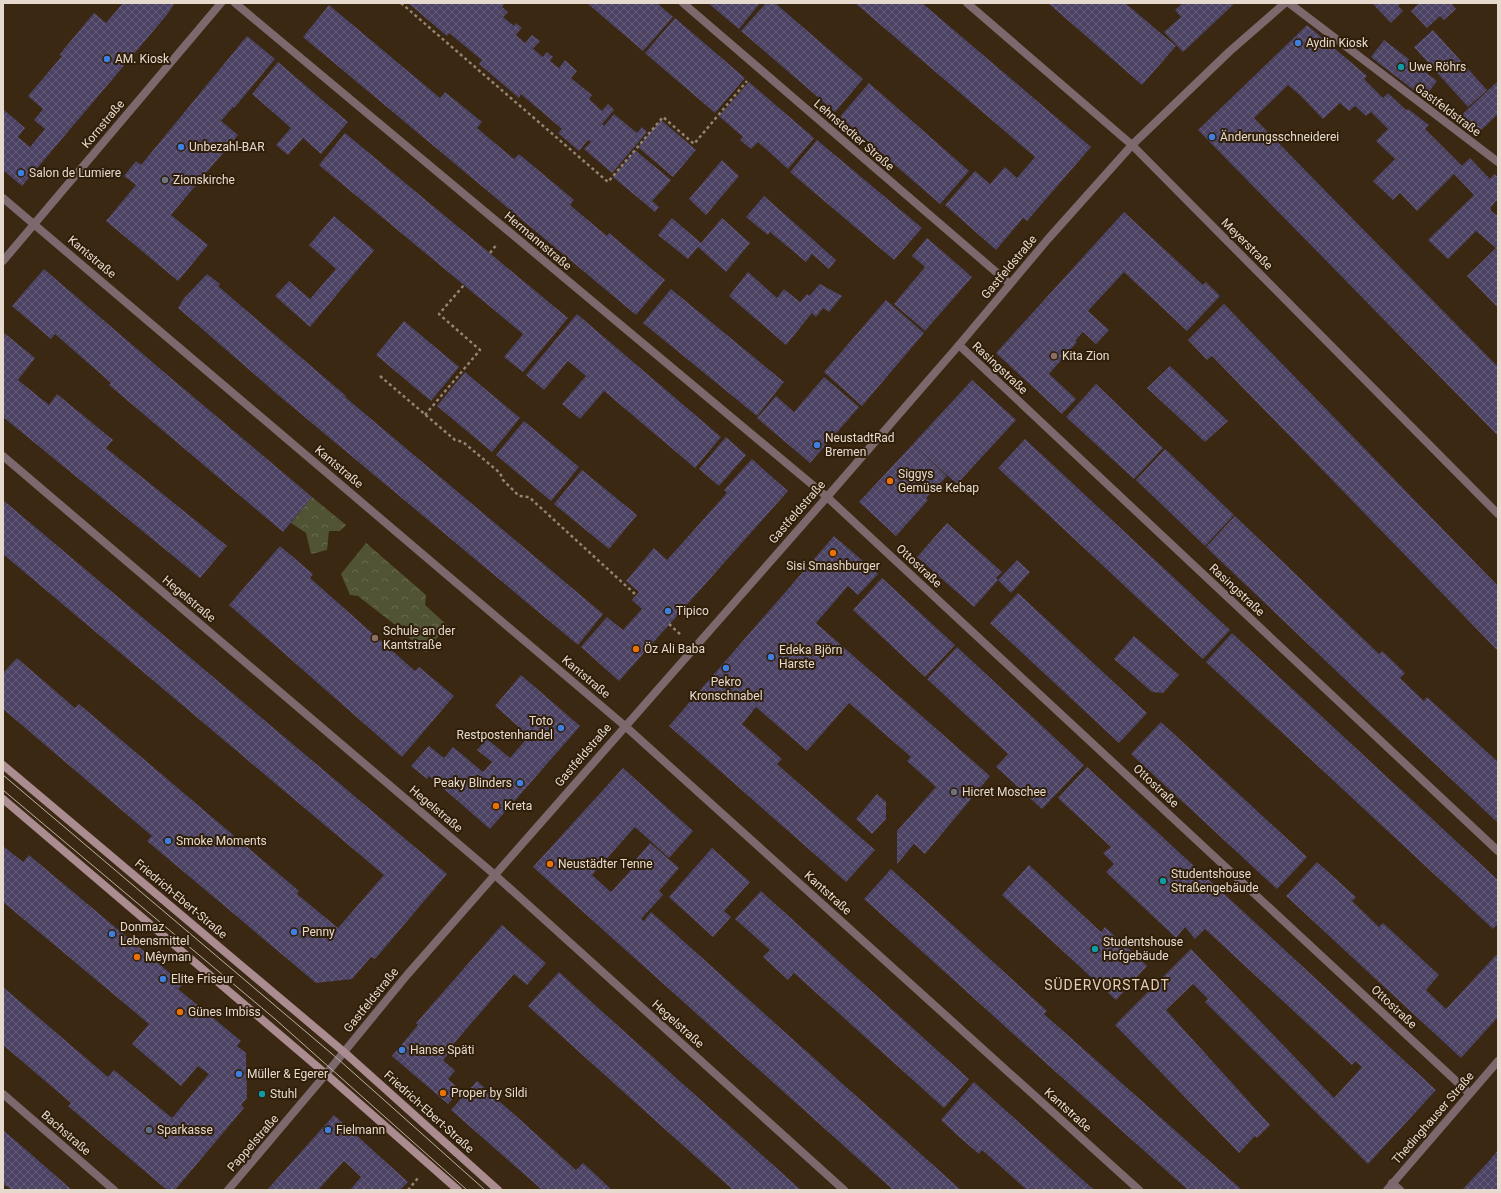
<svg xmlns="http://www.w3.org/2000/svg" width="1501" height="1193" font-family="Roboto,sans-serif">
	<defs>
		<pattern id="park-crowns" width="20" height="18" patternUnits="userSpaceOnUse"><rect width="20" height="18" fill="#505334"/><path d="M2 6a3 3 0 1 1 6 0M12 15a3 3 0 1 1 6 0" fill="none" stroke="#696b50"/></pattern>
		<pattern id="building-cross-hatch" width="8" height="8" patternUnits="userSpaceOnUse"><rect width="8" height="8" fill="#4c4263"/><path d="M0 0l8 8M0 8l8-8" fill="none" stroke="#665d78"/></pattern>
	</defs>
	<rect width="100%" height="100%" fill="#3a2813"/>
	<!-- park -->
	<g fill="url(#park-crowns)">
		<path d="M312,497L346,525L340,531H329L327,550L311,554L306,533L291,523Z"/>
		<path d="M366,543L426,595L425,605L447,625L426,652L407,636L406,626L394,624L358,596L350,595L341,574Z"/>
	</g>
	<!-- building -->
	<g fill="url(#building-cross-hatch)">
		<path d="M123,3H175L166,16L22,186L3,170V109L25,128L18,137L30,147L45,129L34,120L43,109L28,96L62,56L59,55L94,13L106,23Z"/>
		<path d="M408,3H505L502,7L508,12L503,17L514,26L516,23L522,28L516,35L525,43L532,35L540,41L533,49L543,57L547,52L553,57L550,61L559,68L565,60L577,71L571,78L592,95L589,99L602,111L608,104L614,110L602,124L604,126L614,114L637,133L642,127L647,132L612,173L584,149L591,142L588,140L579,151L558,133L562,129L521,94L519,98L479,64L482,60L449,33L447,36Z"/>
		<path d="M587,3H657L673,17L643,51Z"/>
		<path d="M708,3H760L739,29Z"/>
		<path d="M766,3H775L863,79L835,112L741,31Z"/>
		<path d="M855,3H922L1091,147L1027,221L1023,218L996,250L945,205L975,171L990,184L1005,167L1017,178L1035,157Z"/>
		<path d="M1048,3H1125L1176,46L1142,85Z"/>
		<path d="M1183,3H1235L1183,52L1164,32L1181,17L1175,10Z"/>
		<path d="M1372,3H1402L1398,6L1403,11L1391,23Z"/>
		<path d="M1419,3H1451L1456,9L1444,20L1440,16L1427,28L1411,11Z"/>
		<path d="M329,5L440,98L445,92L482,122L477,128L514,159L519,154L574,200L570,205L607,236L609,233L665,280L636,315L303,37Z"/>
		<path d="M675,18L745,78L715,113L645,53Z"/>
		<path d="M1307,25L1367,76L1364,79L1383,98L1388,93L1406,110L1408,109L1429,125L1425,129L1462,166L1470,158L1490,179L1494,174L1498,177V199L1491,207V211L1498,216V308L1467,276L1496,248L1476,231L1448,259L1428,240L1474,195L1454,174L1417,211L1400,193L1393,200L1373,181L1395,159L1376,141L1388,129L1371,112L1366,116L1355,106L1349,111L1340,103L1323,119L1300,95L1288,85L1254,118L1498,367V436L1198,130Z"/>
		<path d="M1433,30L1487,90L1468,107L1414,47Z"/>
		<path d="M247,36L275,59L234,108L233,107L221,121L238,135L171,215L208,245L178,281L106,221L136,185L124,176L136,161L141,165Z"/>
		<path d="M1384,40L1437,81L1424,98L1371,57Z"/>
		<path d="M278,62L348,122L321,154L303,138L288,155L276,145L291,128L252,94Z"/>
		<path d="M1498,81V114L1476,135L1456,120Z"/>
		<path d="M749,82L814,138L788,169L758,142L751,149L740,140L743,137L719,116Z"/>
		<path d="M869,83L969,171L940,204L840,117Z"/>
		<path d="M661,120L696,150L673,177L638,147Z"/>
		<path d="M345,133L568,318L523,372L504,357L523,334L319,165Z"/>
		<path d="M817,140L922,228L894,260L790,172Z"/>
		<path d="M635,150L671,180L652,201L659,207L655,212L613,177Z"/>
		<path d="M722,160L739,176L706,215L689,199Z"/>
		<path d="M764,196L836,260L829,269L812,254L806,262L770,232L768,235L746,217Z"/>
		<path d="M1124,212L1203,285L1206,282L1220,296L1187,331L1124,272L1088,311L1109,330L1096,344L1083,332L1075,341L1077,342L1049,374L1076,399L1062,414L996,353Z"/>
		<path d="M334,216L374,250L310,327L275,296L289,281L310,299L336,269L309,245Z"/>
		<path d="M672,218L701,243L722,218L750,243L726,272L698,247L688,259L658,235Z"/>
		<path d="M927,238L972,277L925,331L894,304L925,267L912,256Z"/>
		<path d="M44,269L158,367L312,497L283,532L109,385L111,383L55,334L51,339L12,306Z"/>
		<path d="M748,272L777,298L784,289L800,302L807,294L809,296L820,284L842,296L829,312L823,308L816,317L812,313L786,345L729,296Z"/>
		<path d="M207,274L220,284L218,286L346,396L345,397L603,614L578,645L277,394L178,308L184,298Z"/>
		<path d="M671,289L784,382L757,416L643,323Z"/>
		<path d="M886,300L924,333L862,406L824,372Z"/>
		<path d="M1224,304L1498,586V651L1212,356L1207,360L1188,340Z"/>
		<path d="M577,314L721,437L695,468L604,391L580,419L562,404L586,376L568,361L544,390L526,375Z"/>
		<path d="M404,321L459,367L431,401L376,355Z"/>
		<path d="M3,332L35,358L18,380L49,405L57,394L113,440L106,448L227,546L200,578L3,417Z"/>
		<path d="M1170,366L1228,421L1205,442L1147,388Z"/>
		<path d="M465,372L520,418L492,452L437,406Z"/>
		<path d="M824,377L859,407L810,463L757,418L776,396L794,412Z"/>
		<path d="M972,380L1016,420L957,484L913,444Z"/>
		<path d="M1096,384L1163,448L1134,479L1066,417Z"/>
		<path d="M524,421L579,467L551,501L496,455Z"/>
		<path d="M726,437L746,455L719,486L699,469Z"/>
		<path d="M1025,439L1230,630L1203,659L998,468Z"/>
		<path d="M913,444L947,476L926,498L928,500L896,536L859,502Z"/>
		<path d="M1165,449L1234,515L1205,546L1136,480Z"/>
		<path d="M752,459L788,491L619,681L581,647L607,617L623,630L642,609L632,600L639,592L626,581L654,548L667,560L727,493L724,490Z"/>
		<path d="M582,470L637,515L609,549L554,504Z"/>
		<path d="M3,500L447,874L375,959L371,957L352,979L316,983L147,841L152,836L3,709V673L17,658L75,708L79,704L299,891L297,894L338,928L384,875L3,554Z"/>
		<path d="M1235,516L1379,654L1382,651L1405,673L1400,678L1424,701L1427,697L1498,762V823L1373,706L1206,547Z"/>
		<path d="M947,523L1002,572L996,578L998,580L974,607L917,557Z"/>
		<path d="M834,536L878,574L858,595L848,586L816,623L990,776L925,854L914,844L897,864V831L936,787L907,761L911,757L849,703L807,751L756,707L742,724L782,759L777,764L875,850L846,882L669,726Z"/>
		<path d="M280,546L313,574L310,578L415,671L419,667L454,696L402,757L229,605Z"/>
		<path d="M1017,560L1030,572L1011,593L998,580Z"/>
		<path d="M882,578L955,645L925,677L853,610Z"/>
		<path d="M1018,593L1147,713L1119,743L990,623Z"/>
		<path d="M1232,633L1498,880V924L1493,929L1206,662Z"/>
		<path d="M1134,636L1179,675L1163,693L1152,692L1114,659Z"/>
		<path d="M957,647L1084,765L1042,809L996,767L1008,754L927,679Z"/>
		<path d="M521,675L580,726L490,829L429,776L427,779L411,766L429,746L444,758L453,747L483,772L492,762L477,750L487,739L510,758L529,736L495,706Z"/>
		<path d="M1161,722L1307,857L1277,889L1131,754Z"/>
		<path d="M1087,767L1436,1090L1368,1164L1205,1002L1208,999L1193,984L1166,1010L1270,1125L1257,1138L1255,1136L1239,1153L1115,1025L1191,949L1334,1098L1362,1067L1355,1061L1352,1065L1205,929L1195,939L1185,927L1176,938L1106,872L1114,864L1103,853L1111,847L1058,798Z"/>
		<path d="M623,768L693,831L669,858L635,827L592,875L611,892L633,868L631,865L650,843L679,868L659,891L663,895L641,919L644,921L651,912L961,1190H893L533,867Z"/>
		<path d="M877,794L886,802V819L872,834L856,819Z"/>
		<path d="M3,846L23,862L29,855L183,984L178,989L241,1041L237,1046L246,1053L247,1098L241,1105L244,1108L175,1190H167L68,1106L71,1103L3,1045V987L108,1077L114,1070L172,1118L209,1074L198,1066L181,1086L132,1044L149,1024L3,902Z"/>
		<path d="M712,848L750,882L724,911L731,917L713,937L669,897Z"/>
		<path d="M1317,862L1356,897L1352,901L1379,927L1383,923L1439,975L1426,990L1446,1009L1498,953V1017L1461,1058L1286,896Z"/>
		<path d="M1029,865L1101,932L1105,927L1147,966L1116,1000L1002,895Z"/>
		<path d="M891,869L1047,1011L1044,1014L1242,1190H1188L1020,1040L864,899Z"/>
		<path d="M761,891L969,1079L944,1108L794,973L788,980L763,957L770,950L735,919Z"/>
		<path d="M502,925L546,963L527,985L514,974L449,1049L451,1051L443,1060L455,1071L448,1079L460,1090L448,1104L392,1056L418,1025L416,1023Z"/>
		<path d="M559,972L596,1006L801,1190H733L678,1141L528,1006Z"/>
		<path d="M477,1081L576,1170L583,1163L612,1190H542L451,1110Z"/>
		<path d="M974,1082L993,1099L1094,1190H1027L982,1150L979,1154L959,1137L941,1120Z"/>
		<path d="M334,1115L408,1182L400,1190H350L361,1177L344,1161L318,1190H267Z"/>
		<path d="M3,1130L32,1155L72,1190H12L5,1185L3,1188Z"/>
		<path d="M1498,1150V1190H1462L1489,1161Z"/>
	</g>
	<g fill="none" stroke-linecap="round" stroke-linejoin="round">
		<!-- path -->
		<g stroke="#938473" stroke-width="2.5" stroke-dasharray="3 3" stroke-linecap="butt">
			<path d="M401,3L608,182L663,117L694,144L747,81"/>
			<path d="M490,253L497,244"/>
			<path d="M380,376L455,440L463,442L500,473L503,480L519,496L529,497L636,595"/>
			<path d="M425,415L480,350L439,314L464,285"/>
			<path d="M669,624L682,636"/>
			<path d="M408,1190L418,1178"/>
		</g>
		<!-- service -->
		<path stroke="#7d696d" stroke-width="8" d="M1289,3L1498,162"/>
		<!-- minor -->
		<g stroke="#7d696d" stroke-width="8">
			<path d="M235,3L827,497L1469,1093"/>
			<path d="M683,3L1010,284"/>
			<path d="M1132,145L1498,514"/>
			<path d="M3,198L625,726L1139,1190"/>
			<path d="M959,345L1498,851"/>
			<path d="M3,456L495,875L844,1190"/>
			<path d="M3,1094L114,1190"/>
			<path d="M1392,1183L1400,1190"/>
			<path d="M228,1190L326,1074"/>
			<path d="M1387,1190L1498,1061"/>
		</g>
		<!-- tertiary -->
		<g stroke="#7d696d" stroke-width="8">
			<path d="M967,3L1132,145"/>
			<path d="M3,261L221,3"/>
			<path d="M326,1074L407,975L827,497L959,345L1048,239L1132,145L1230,51L1285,3"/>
		</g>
		<!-- secondary -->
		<g stroke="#ab8c91" stroke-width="8">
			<path d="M3,765L344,1052L498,1190"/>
			<path d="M3,799L326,1074L458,1190"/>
		</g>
		<!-- tram -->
		<g stroke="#bdafa1" stroke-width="1">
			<path d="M3,775L338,1059L485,1190"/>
			<path d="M3,790L275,1019L467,1190"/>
		</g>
	</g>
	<!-- markers -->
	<g fill="#3f7fe0" stroke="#2f1e09" stroke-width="1.5">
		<circle cx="1298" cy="43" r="4"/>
		<circle cx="107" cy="59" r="4"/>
		<circle cx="1212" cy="137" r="4"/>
		<circle cx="181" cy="147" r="4"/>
		<circle cx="21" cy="173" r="4"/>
		<circle cx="817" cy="445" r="4"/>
		<circle cx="668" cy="611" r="4"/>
		<circle cx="771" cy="657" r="4"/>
		<circle cx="726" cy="668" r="4"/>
		<circle cx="561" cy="728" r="4"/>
		<circle cx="520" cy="783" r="4"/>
		<circle cx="168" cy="841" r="4"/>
		<circle cx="294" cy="932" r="4"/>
		<circle cx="112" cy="934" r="4"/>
		<circle cx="163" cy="979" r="4"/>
		<circle cx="402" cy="1050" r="4"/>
		<circle cx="239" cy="1074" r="4"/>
		<circle cx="328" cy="1130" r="4"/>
	</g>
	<g fill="#0f9aa8" stroke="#2f1e09" stroke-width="1.5">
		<circle cx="1401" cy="67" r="4"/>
		<circle cx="1163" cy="881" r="4"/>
		<circle cx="1095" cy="949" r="4"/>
		<circle cx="262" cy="1094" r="4"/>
	</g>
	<g fill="#6b7280" stroke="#2f1e09" stroke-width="1.5">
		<circle cx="165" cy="180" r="4"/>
		<circle cx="954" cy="792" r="4"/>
	</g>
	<g fill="#8d6e63" stroke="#2f1e09" stroke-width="1.5">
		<circle cx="1054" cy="356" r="4"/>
		<circle cx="375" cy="638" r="4"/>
	</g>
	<g fill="#e8710a" stroke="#2f1e09" stroke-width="1.5">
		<circle cx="890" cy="481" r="4"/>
		<circle cx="833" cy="553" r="4"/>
		<circle cx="636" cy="649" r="4"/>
		<circle cx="496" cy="806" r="4"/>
		<circle cx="550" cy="864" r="4"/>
		<circle cx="137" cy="957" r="4"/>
		<circle cx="180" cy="1012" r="4"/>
		<circle cx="443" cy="1093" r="4"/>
	</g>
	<circle fill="#5c6f8a" stroke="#2f1e09" stroke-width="1.5" cx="149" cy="1130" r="4"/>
	<g text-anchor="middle" stroke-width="4" stroke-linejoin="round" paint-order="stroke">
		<!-- poi labels -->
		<g font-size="12" fill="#e6dace" stroke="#2f1e09" text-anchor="start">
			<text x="1306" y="47">Aydin Kiosk</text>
			<text x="115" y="63">AM. Kiosk</text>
			<text x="1409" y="71">Uwe Röhrs</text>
			<text x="1220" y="141">Änderungsschneiderei</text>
			<text x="189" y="151">Unbezahl-BAR</text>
			<text x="29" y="177">Salon de Lumiere</text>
			<text x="173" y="184">Zionskirche</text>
			<text x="1062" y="360">Kita Zion</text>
			<text x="825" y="442">NeustadtRad<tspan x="825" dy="14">Bremen</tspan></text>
			<text x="898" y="478">Siggys<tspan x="898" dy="14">Gemüse Kebap</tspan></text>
			<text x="833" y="570" text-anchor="middle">Sisi Smashburger</text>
			<text x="676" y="615">Tipico</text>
			<text x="383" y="635">Schule an der<tspan x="383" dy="14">Kantstraße</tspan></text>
			<text x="644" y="653">Öz Ali Baba</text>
			<text x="779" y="654">Edeka Björn<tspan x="779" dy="14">Harste</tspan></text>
			<text x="726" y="686" text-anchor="middle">Pekro<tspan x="726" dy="14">Kronschnabel</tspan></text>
			<text x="553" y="725" text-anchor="end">Toto<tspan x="553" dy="14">Restpostenhandel</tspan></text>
			<text x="512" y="787" text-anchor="end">Peaky Blinders</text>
			<text x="962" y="796">Hicret Moschee</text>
			<text x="504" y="810">Kreta</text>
			<text x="176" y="845">Smoke Moments</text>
			<text x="558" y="868">Neustädter Tenne</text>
			<text x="1171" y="878">Studentshouse<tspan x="1171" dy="14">Straßengebäude</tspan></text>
			<text x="120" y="931">Donmaz<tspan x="120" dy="14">Lebensmittel</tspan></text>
			<text x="302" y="936">Penny</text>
			<text x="1103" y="946">Studentshouse<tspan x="1103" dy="14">Hofgebäude</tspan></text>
			<text x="145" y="961">Mêyman</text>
			<text x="171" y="983">Elite Friseur</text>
			<text x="188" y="1016">Günes Imbiss</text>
			<text x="410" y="1054">Hanse Späti</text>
			<text x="247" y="1078">Müller &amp; Egerer</text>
			<text x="451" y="1097">Proper by Sildi</text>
			<text x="270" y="1098">Stuhl</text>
			<text x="157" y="1134">Sparkasse</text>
			<text x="336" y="1134">Fielmann</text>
		</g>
		<!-- street labels -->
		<g font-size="12" fill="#e6dace" stroke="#2f1e09">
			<text transform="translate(1448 110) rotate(37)" y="4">Gastfeldstraße</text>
			<text transform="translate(103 124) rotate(-50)" y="4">Kornstraße</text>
			<text transform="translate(854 135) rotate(41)" y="4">Lehnstedter Straße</text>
			<text transform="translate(538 241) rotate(40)" y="4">Hermannstraße</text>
			<text transform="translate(1247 244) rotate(45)" y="4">Meyerstraße</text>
			<text transform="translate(92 257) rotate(40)" y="4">Kantstraße</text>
			<text transform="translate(1009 267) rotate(-50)" y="4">Gastfeldstraße</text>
			<text transform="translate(1000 368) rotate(43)" y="4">Rasingstraße</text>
			<text transform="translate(339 467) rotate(40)" y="4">Kantstraße</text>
			<text transform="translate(797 512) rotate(-49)" y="4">Gastfeldstraße</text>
			<text transform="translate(919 566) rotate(43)" y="4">Ottostraße</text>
			<text transform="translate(1237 590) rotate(43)" y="4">Rasingstraße</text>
			<text transform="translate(189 599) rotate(40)" y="4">Hegelstraße</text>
			<text transform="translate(586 677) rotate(40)" y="4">Kantstraße</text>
			<text transform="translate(583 755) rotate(-49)" y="4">Gastfeldstraße</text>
			<text transform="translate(1156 786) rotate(43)" y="4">Ottostraße</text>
			<text transform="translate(436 809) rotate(40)" y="4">Hegelstraße</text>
			<text transform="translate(828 893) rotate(42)" y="4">Kantstraße</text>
			<text transform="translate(181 899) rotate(40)" y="4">Friedrich-Ebert-Straße</text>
			<text transform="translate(371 1000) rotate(-51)" y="4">Gastfeldstraße</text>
			<text transform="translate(1394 1007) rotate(43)" y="4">Ottostraße</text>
			<text transform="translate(678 1024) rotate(42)" y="4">Hegelstraße</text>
			<text transform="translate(1068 1110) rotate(42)" y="4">Kantstraße</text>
			<text transform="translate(429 1112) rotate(42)" y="4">Friedrich-Ebert-Straße</text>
			<text transform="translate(1433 1118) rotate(-49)" y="4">Thedinghauser Straße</text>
			<text transform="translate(66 1133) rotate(41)" y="4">Bachstraße</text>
			<text transform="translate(253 1143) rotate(-49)" y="4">Pappelstraße</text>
		</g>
		<!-- quarter labels -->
		<g font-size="14" letter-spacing="1" fill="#e6ceb6" stroke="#2f1e09">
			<text x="1107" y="990">SÜDERVORSTADT</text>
		</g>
	</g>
	<!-- border -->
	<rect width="1501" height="1193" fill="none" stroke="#e6dace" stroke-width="8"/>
</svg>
